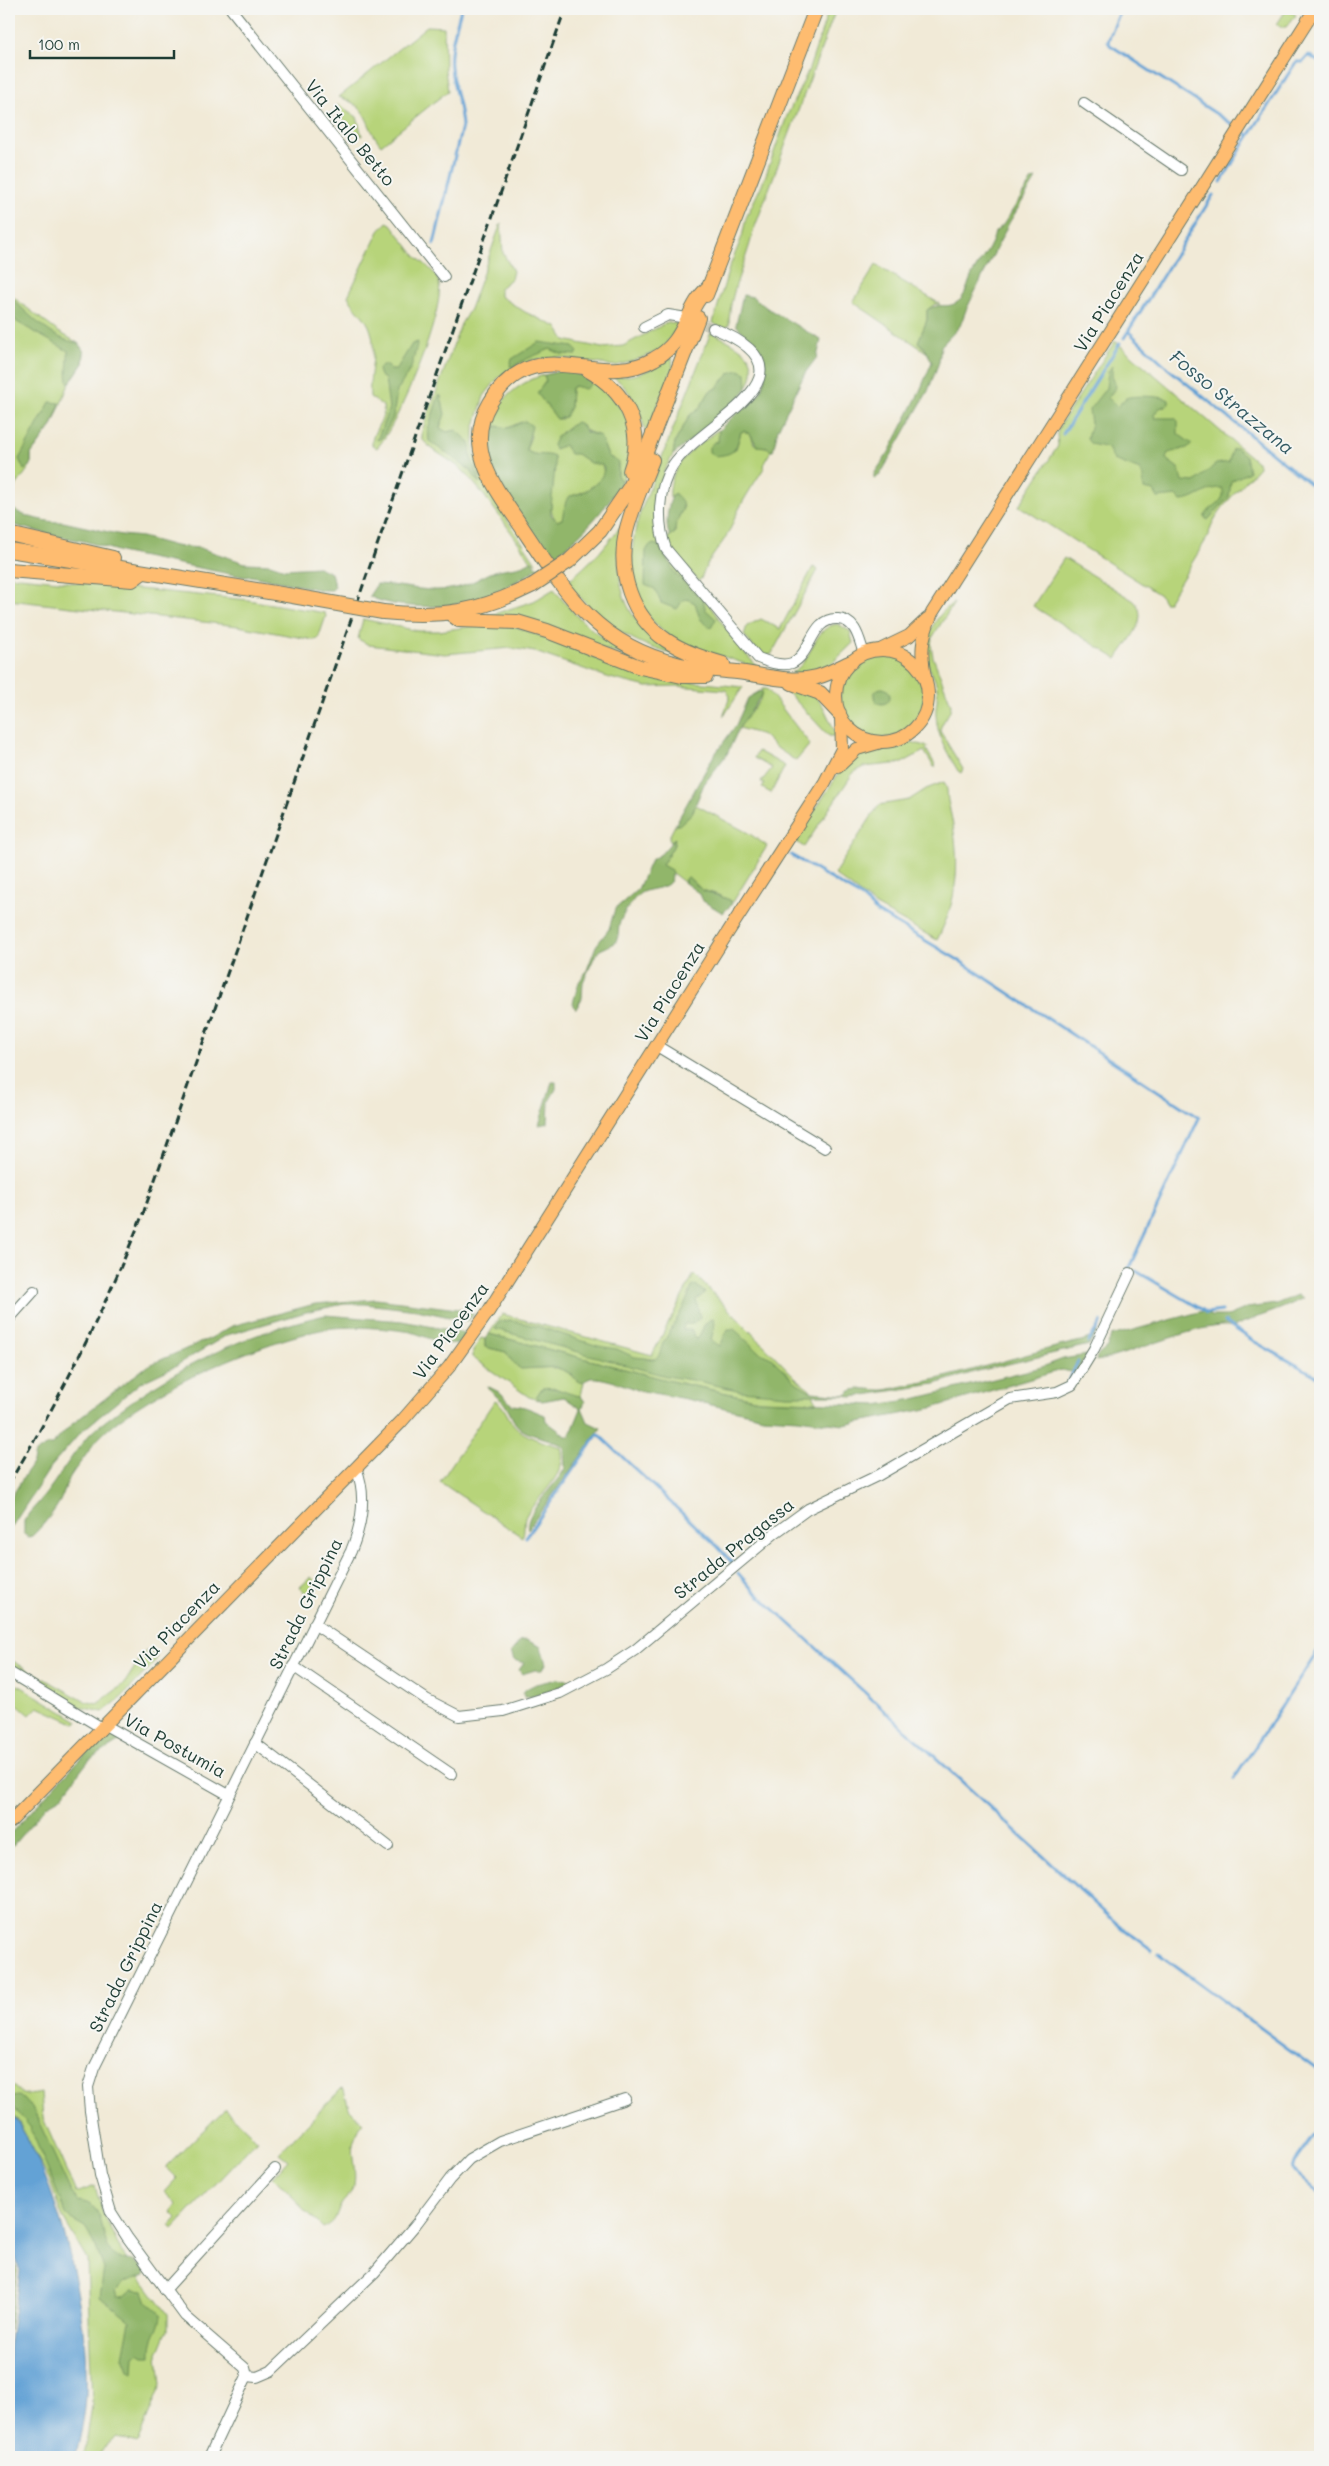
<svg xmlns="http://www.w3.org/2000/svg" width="1329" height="2466" font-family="Mali,sans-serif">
	<rect width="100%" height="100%" fill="#f6f6f2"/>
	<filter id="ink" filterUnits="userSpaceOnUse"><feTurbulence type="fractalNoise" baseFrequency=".02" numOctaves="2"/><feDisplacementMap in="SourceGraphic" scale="10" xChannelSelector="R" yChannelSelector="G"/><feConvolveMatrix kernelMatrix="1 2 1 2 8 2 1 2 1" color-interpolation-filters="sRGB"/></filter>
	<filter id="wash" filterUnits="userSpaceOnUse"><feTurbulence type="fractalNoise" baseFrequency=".0096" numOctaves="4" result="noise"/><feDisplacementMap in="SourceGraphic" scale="20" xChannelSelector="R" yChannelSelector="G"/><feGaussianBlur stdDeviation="1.12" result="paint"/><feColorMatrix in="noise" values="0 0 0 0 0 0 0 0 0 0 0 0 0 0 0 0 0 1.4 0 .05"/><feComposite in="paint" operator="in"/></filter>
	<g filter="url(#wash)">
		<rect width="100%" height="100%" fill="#f1ead7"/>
		<!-- green -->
		<g fill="#b7d47a" stroke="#6b8857">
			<path d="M829,9H836L753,232C746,263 729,292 729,325L724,329L713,323L729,268L742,237L746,218L764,180L787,116L809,69Z"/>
			<path d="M1287,9L1296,15L1286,27H1280L1277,24Z"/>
			<path d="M427,26L444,27L445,70L448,91L381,145C363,123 371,107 339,97Z"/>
			<path d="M338,104L357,117L362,136C347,128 341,121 338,104Z"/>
			<path d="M387,222L391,224C398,233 405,243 412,252C419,261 437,271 439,283C445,312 397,427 377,448L372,445C371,430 386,422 383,406L370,397C368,374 379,349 369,326C364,315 353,307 348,296L379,231Z"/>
			<path d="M501,223L503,253L513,271L511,279L500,288V296L525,312L557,327L565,340L602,348L623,346L668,322L680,324L661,350L633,361L615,366L557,357L532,360L498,378L484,396L474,429V450L483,483L536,563L531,561C511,532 490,501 467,475C454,460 434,454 422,439V431L461,324L470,309Z"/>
			<path d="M876,265L940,304H935L927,310V320L918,342L929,354L853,302Z"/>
			<path d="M9,294L57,331L78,343L84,352L83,363L69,384L52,426L31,454V465L13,490L10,501Z"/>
			<path d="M711,332C737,346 764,354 747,388L724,379L717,388L710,391L699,410L690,415L675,442L673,455L664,471L656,524L657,538L667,558L710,606L740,648L757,666C744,665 733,659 721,656C710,652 697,651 687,646C631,621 623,566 640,513Z"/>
			<path d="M1115,341L1259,464V467C1246,482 1210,515 1209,535L1168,602H1164L1160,595L1019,506L1058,446L1057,434L1060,425Z"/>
			<path d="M672,357L673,368L646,434C641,414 632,389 613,377C636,377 653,370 672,357Z"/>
			<path d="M544,375L546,381L542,386L545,401L557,419H562L570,407L571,388L589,378C604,388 621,404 628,421C635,436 628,467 622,482L618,477V462L608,456L600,436L571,425L560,433C568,451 584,460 602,465L604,473C598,485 582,494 570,496L562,519L557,521C545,509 555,491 553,476C552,469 544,461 540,455H534L526,450L531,436L521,422L508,428L496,426L488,437C491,406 515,383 544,375Z"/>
			<path d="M719,430L720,439L718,442H714L736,449L741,432L744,431L751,435L754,444L770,448L771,451L765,461L764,468C752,487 739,505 732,525C725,544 706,559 701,579L698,581L668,544V537L675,533V525L684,506L674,493L670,498C668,473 684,455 704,441C710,437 712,433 719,430Z"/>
			<path d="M621,526C618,560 615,594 638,622C649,635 668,645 681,656C630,645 601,621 567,583L600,552Z"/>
			<path d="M1064,558L1134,601C1151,619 1127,642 1117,659L1033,606Z"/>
			<path d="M813,567L818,570L771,655L759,654L744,635L747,626L761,619L780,629Z"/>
			<path d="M9,576L248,600L325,613L326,616L318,639L314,640L238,626L9,600Z"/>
			<path d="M554,589C584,629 612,648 658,665L488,616L534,601Z"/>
			<path d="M954,603L932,638L931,645L933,657L951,704C951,715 941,721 940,731L963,769L961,773L958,771C947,752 937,737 936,715C935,705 939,698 937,688C936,677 926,666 925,655C924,636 938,612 954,603Z"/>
			<path d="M363,619L418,631H439L487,624L517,627L633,672L664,679L743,687L723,717L730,696L726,690L676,686L647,687L610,678L535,652L511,648L445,654L369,645L358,639Z"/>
			<path d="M837,624L850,631L853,643L826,669L819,673H791C815,660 811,628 837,624Z"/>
			<circle cx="882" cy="696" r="42"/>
			<path d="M781,685L815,695L823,706L837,736H829Z"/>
			<path d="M762,689H767C782,707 795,726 810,744L796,761L774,746L763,735L739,728L760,700Z"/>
			<path d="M912,742L928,747L926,749L936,766L934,767L924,751L902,763L863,767L853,773L804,847L795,841L842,768L857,755L868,751L898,748Z"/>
			<path d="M758,751L785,766L771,793L762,788L765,784L761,782L772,768L754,758Z"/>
			<path d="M944,782C948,788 947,794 948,801C960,852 962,892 937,940L876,906L834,874L879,805L909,800L926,789Z"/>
			<path d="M696,805L750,834L767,846L733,902L716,894L702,890L688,877L685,879V883L662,865L675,843L674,838L670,843L669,837L675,825L679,824L692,813Z"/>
			<path d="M694,1274L796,1378L810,1389L817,1402L759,1400L675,1382L489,1334L502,1314L652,1355Z"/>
			<path d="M481,1338L485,1339V1347L506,1352C512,1357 514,1367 522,1368C543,1370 563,1361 577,1381L584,1382L581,1396L570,1395L553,1387L537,1397L539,1400L529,1397L472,1357L473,1351Z"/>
			<path d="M495,1400C506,1407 506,1416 514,1425C525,1438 545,1442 561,1447C569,1473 540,1494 527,1514C522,1521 526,1530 522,1537L440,1482Z"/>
			<path d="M311,1577L319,1585L310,1598L300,1587Z"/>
			<path d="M146,1650L157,1657L154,1663L122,1697L103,1712L80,1707L9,1667V1659L84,1701L97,1704L124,1684Z"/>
			<path d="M9,1683L20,1686L78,1721L76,1724L38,1707L30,1715L9,1697Z"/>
			<path d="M9,2080C17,2093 26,2097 41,2093L43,2118L76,2193L95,2186L102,2211L121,2251L168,2314V2329L158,2354L161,2385L137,2443L116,2437L108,2442L98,2457H84L92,2406L87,2259L63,2218L49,2179L17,2119L9,2113Z"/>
			<path d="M341,2089L344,2090L349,2108L363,2123C342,2154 360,2160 353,2190C351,2196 344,2199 341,2205C334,2217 338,2221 323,2228L273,2177L288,2160L279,2153Z"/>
			<path d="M225,2109L257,2140L173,2229L170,2226L177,2218L171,2212L177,2204L164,2192L177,2178L166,2167Z"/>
		</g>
		<!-- forest -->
		<g fill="#91b66a" stroke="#587a4f">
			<path d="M1036,179L1009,223L966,310L960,326L941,346L939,362L928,391L880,475L874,479V474L889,452L919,393L932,362L925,348L918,342L927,320V310C939,302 946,309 956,303C967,297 967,283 973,273C981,259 992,248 995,232L1003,225L1032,180Z"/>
			<path d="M743,295L753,297L767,308L821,340L817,357L805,373L778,429L773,451H771L767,447L757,446L751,435L744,431L741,432C735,451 736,454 715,456L709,452V447L714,442H718L719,430L737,413L752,403L761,391L765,379L764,359L761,352L736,325Z"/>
			<path d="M9,296C28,313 51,340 78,343L84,352L83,363L69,384C65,372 69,363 68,351L17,322L9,312Z"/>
			<path d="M418,342L411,368L397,391L393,418L382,438L377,440L389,408L385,379L380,376L378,370L382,365H388L390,370H396L412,344Z"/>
			<path d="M539,342L573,347L578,352L576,355L561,354L550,349C535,356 528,357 513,367L510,366L512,359Z"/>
			<path d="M1112,366V375L1116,387L1108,398L1118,407C1120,404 1123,400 1126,398C1132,395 1165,396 1169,400V404L1158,409L1154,415L1155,418H1175L1178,421V434L1192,444L1187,448L1168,453L1166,459L1178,468L1182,481L1195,482L1216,464L1229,462L1232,449L1236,448L1246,456L1249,472L1231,481L1229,497L1208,520L1205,518V515C1211,506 1228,501 1222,488C1206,487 1196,501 1181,501L1177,496L1158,498L1154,491L1144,489L1143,476L1140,470L1114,460L1108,448L1091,444L1087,439L1091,423L1089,410L1106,388L1108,372Z"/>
			<path d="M739,370L746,373L747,388L732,406L673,455L675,442L690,415L699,409L710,391L717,388L730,373Z"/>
			<path d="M560,371L576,373L589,378L591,384L585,389L574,386L571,388L570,407L565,417L557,419L537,393L546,381L544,375Z"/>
			<path d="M439,395L441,396L445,414L440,428L447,432L457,430L470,443L471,458L479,477V483L470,470L429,441L428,429Z"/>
			<path d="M50,402L60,403L52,426L31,454V465L24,470L19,459Z"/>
			<path d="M525,421L532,426L526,450C535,458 545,452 554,457L555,467L551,507V515L557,521L562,519L566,501L570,496C583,494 603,484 604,468L602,465L590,463L577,454H570L565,445L555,449L553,445L557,436L576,422L581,424L586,432L600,436L608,456L618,462V477L622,482C603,512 581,537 552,558C535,533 485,474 487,446C487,438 491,433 496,426L508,428Z"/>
			<path d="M674,493C694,509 674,512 675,533L670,536C664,527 668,501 674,493Z"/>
			<path d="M9,500L12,503L13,509C23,517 50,523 63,522L122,535L142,537L175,546L200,548L245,563L270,564L285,569L318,567L331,573L335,587L332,590H322L251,576L245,577L124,553L84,541L60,537L9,524Z"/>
			<path d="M654,544L659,546L676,575L703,600L706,610L716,619L711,628L700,619L695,603L687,599L683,600L677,609L661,603L655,589L645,585L646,551L649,546Z"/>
			<path d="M531,561L538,568C498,595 460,610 411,606C397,605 382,603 369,596L377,584C404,585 429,594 456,588C470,585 482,576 495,571C508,567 520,569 531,561Z"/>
			<circle cx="882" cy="696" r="8"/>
			<path d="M760,691L763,693L739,728L727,754L704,784L692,813L679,825H675L713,757L736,725L748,698Z"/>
			<path d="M675,838L673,847L662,865L671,870C677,893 648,885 638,895C632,900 621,917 619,925C618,932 619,937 615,943L600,950L595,956L583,982L582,998L576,1009L573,1006V1003L579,982L587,970L596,946L609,929L615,909L638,889L651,860L661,854Z"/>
			<path d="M688,877L702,890L730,900L732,904L723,913L703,901L700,894L685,883V879Z"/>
			<path d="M552,1082H556V1089L549,1101L548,1123L539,1125Z"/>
			<path d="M696,1285L705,1293L696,1300L700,1318L692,1324H684L683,1330H691L697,1340L705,1324L713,1318L715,1323L711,1340L720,1346L728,1329H734L760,1353L771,1358L797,1383L812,1392L846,1395C856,1384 872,1391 885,1390C891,1389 898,1387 904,1386C964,1375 1021,1354 1081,1341L1090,1338L1098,1331L1089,1345L978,1371L935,1384L852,1397L846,1395H787L741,1391L698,1381L666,1376L495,1329L500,1321L510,1320L540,1327L598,1346L617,1349L634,1357L655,1359C662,1355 660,1349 663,1343C674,1325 685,1306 692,1287Z"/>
			<path d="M1298,1295L1303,1298C1281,1311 1256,1316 1233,1327C1207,1319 1128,1356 1096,1361L1097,1356L1107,1348L1111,1336L1203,1311L1212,1316H1228L1247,1308L1276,1304Z"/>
			<path d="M376,1299L466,1310L473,1313V1316L468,1321L417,1310L365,1304H344L310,1311L227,1335L172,1368L140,1383L82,1431L50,1468L9,1531V1501L33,1462L35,1453L48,1445H52L71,1425L147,1366L211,1338L232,1326L315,1304Z"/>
			<path d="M325,1315L402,1321L465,1333L463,1341C444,1350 424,1333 405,1331C383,1328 356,1326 333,1328C273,1335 124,1398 90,1449C84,1459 76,1467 70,1477C66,1484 64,1493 60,1501C54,1512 42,1527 32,1536L28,1537L24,1533V1521L30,1512C53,1489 68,1458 90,1434C99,1425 110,1418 120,1410C181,1364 250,1332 325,1315Z"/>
			<path d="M489,1334L675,1382L759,1400L877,1405L914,1399L1042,1367L1063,1359L1086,1355L1077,1373L1061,1370L932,1408L844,1425L798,1419L763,1417L686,1399L637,1390C630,1386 598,1376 591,1378C587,1379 584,1382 580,1383L571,1374L556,1367L521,1369L514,1364L506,1352L485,1347V1339Z"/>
			<path d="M487,1386L501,1393L512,1405C527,1406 531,1410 545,1415L546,1421L566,1436H570L581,1409L564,1397L542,1401L536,1397L542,1388C555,1385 568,1395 581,1396L585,1402L582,1408L588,1422L601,1428L528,1529C523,1514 558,1483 565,1468L564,1447C552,1438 537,1438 524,1431C511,1424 511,1409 501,1400C495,1395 491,1393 487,1386Z"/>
			<path d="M526,1640L541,1647L546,1664L542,1670H535L522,1674L519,1670L524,1663L514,1660L511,1652L520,1641Z"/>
			<path d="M557,1679L568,1680L569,1682C564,1686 530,1699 524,1697L523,1693L526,1689L536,1684Z"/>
			<path d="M112,1730L125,1738L89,1760L61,1797L47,1805L9,1850V1835L97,1741Z"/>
			<path d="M18,2096L24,2098L32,2107L71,2192L78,2201C109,2204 97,2236 113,2255C117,2259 122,2258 127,2259C133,2260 139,2265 144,2268L145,2275L125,2282L116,2291L118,2296L124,2297L132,2290L143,2291L147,2302L161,2314C160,2333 150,2334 151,2356H144L139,2353L134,2357L133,2372L128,2370L123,2357L130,2321L100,2297L104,2269L94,2242L85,2227L69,2218L66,2214L30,2127L9,2102L13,2097Z"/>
			<path d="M9,2243L17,2271L9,2330Z"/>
		</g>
		<!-- water -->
		<path fill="#64a2d5" stroke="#427084" d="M9,2110C59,2174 90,2316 86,2397C85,2417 79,2438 76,2457H9V2348L20,2271L9,2237Z"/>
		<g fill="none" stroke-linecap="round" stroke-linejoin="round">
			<!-- stream -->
			<g stroke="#64a2d5" stroke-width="3">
				<path d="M1121,9L1108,41L1110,45L1232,124"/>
				<path d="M1249,136L1296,62H1303L1309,55L1320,63"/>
				<path d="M1221,182L1249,136L1245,132"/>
				<path d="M434,244L462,126C461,106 453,88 451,68C449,48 456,28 461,9"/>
				<path d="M1129,332L1169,369L1320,492"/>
				<path d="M1124,338L1213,195"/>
				<path d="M1063,434L1120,343"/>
				<path d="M791,855L860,896L877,912L960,961L1199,1118L1127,1272"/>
				<path d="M1136,1271L1203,1310L1206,1313L1222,1311"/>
				<path d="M1225,1322L1255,1342L1320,1378"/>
				<path d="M1088,1342L1101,1322"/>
				<path d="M1067,1385L1078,1361"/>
				<path d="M526,1537L598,1434L718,1547L733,1564"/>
				<path d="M738,1573L752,1589L1116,1923L1152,1950"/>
				<path d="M1234,1779L1320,1648"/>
				<path d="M1159,1954L1320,2072"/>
				<path d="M1320,2126L1294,2163L1292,2169L1320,2194"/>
			</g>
		</g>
	</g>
	<g filter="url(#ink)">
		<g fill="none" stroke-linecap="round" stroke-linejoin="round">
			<!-- minor-tunnel -->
			<path stroke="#c7c7b6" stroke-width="10" stroke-dasharray="10 5" stroke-linecap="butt" d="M691,319L713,328"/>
			<defs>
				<g id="minor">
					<path d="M231,9L444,277"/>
					<path d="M1084,103L1181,170"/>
					<path d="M644,327L668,315L687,318"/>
					<path d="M713,328C828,374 702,421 673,465C657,488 657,524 666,549L758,658C768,662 782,667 792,663C812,654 811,617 838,619C856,620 859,639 864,654"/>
					<path d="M657,1046L825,1148"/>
					<path d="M9,1319L34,1291"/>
					<path d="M314,1624L426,1699L459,1716L503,1711L560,1693L606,1669L635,1650L775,1533L808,1509L879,1475L1010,1399L1057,1392L1072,1385L1094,1349L1130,1273"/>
					<path d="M293,1666L451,1774"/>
					<path d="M9,1672L102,1728"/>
					<path d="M105,1725L229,1795"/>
					<path d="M255,1743L388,1846"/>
					<path d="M165,2290L275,2169"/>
					<path d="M247,2376L257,2377L271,2371L374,2273L416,2224L450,2179L469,2159L500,2141L625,2099"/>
					<path d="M209,2457L247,2376L245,2368L185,2316L127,2237L111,2212L100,2175L90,2111L88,2087L94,2068L351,1551C362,1524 367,1495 356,1468"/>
				</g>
				<g id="major">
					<path d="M882,649L909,636L927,619"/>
					<circle cx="882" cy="696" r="46"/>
					<path d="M926,681C920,655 921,638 932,613L1315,9"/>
					<path d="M838,767L857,749L878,743"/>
					<path d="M9,1823L401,1422L449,1367L488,1312L730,929L825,782L842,749L841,717"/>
				</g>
				<g id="highway">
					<path d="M709,287C685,308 688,341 654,359C597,392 534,328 490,403C464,446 493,485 517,520C562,587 593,644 677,664C697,669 718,670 737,672C764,675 790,684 817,677C829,674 840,667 851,662"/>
					<path d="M706,295L816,9"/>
					<path d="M588,370C625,391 646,428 630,471"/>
					<path d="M652,460C643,483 632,507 626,532C617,573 632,617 666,640C684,652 703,658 723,664"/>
					<path d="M9,534L113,558"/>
					<path d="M9,550L287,595"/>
					<path d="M569,561L600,531L630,487L644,457L698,318"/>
					<path d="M9,570L132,580L143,572"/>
					<path d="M383,612C443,618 479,612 533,585"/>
					<path d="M451,614L459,620L517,622L547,631L640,667L682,676H706"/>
					<path d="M792,683L820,693L839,713"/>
				</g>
			</defs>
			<!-- minor casing -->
			<use href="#minor" stroke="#687a6d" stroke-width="12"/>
			<!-- major casing -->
			<use href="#major" stroke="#687a6d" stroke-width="14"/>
			<!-- highway casing -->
			<use href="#highway" stroke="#687a6d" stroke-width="16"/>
			<!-- minor -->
			<use href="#minor" stroke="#fff" stroke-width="10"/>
			<!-- major -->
			<use href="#major" stroke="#febc70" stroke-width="12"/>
			<!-- highway -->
			<use href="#highway" stroke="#febc70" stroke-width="14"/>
			<!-- rail -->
			<path stroke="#1f3d34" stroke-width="3" stroke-dasharray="8 4" stroke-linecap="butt" d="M9,1483C62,1396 106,1306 144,1211L565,9"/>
			<defs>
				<g id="highway-bridge">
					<path d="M533,585L569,561"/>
					<path d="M287,595L383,612"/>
				</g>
			</defs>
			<!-- highway-bridge casing -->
			<use href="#highway-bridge" stroke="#687a6d" stroke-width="16" stroke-linecap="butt"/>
			<!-- highway-bridge -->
			<use href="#highway-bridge" stroke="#febc70" stroke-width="14"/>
		</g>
	</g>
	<g text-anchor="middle" stroke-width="4" stroke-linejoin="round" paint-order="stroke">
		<!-- street labels -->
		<g font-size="18" fill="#1f3d34" stroke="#f6f6f2">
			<text transform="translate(350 133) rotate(51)" y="6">Via Italo Betto</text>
			<text transform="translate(1109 302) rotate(-58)" y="6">Via Piacenza</text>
			<text transform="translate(670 992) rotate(-58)" y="6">Via Piacenza</text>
			<text transform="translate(451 1331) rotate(-54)" y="6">Via Piacenza</text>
			<text transform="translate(734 1549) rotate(-39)" y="6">Strada Pragassa</text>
			<text transform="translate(306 1604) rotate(-64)" y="6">Strada Grippina</text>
			<text transform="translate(177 1625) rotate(-46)" y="6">Via Piacenza</text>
			<text transform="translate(175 1746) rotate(29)" y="6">Via Postumia</text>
			<text transform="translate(126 1967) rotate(-64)" y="6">Strada Grippina</text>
		</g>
		<!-- water labels -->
		<g font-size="19" font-style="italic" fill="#345b64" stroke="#f6f6f2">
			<text transform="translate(1232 402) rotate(39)" y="7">Fosso Strazzana</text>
		</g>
	</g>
	<!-- margin -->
	<rect width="1329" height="2466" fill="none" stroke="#f6f6f2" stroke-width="30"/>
	<!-- scale -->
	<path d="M30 50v8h144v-8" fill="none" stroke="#1f3d34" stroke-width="2.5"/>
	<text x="38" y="50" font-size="15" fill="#1f3d34" stroke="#f6f6f2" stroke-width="4" paint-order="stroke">100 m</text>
</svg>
